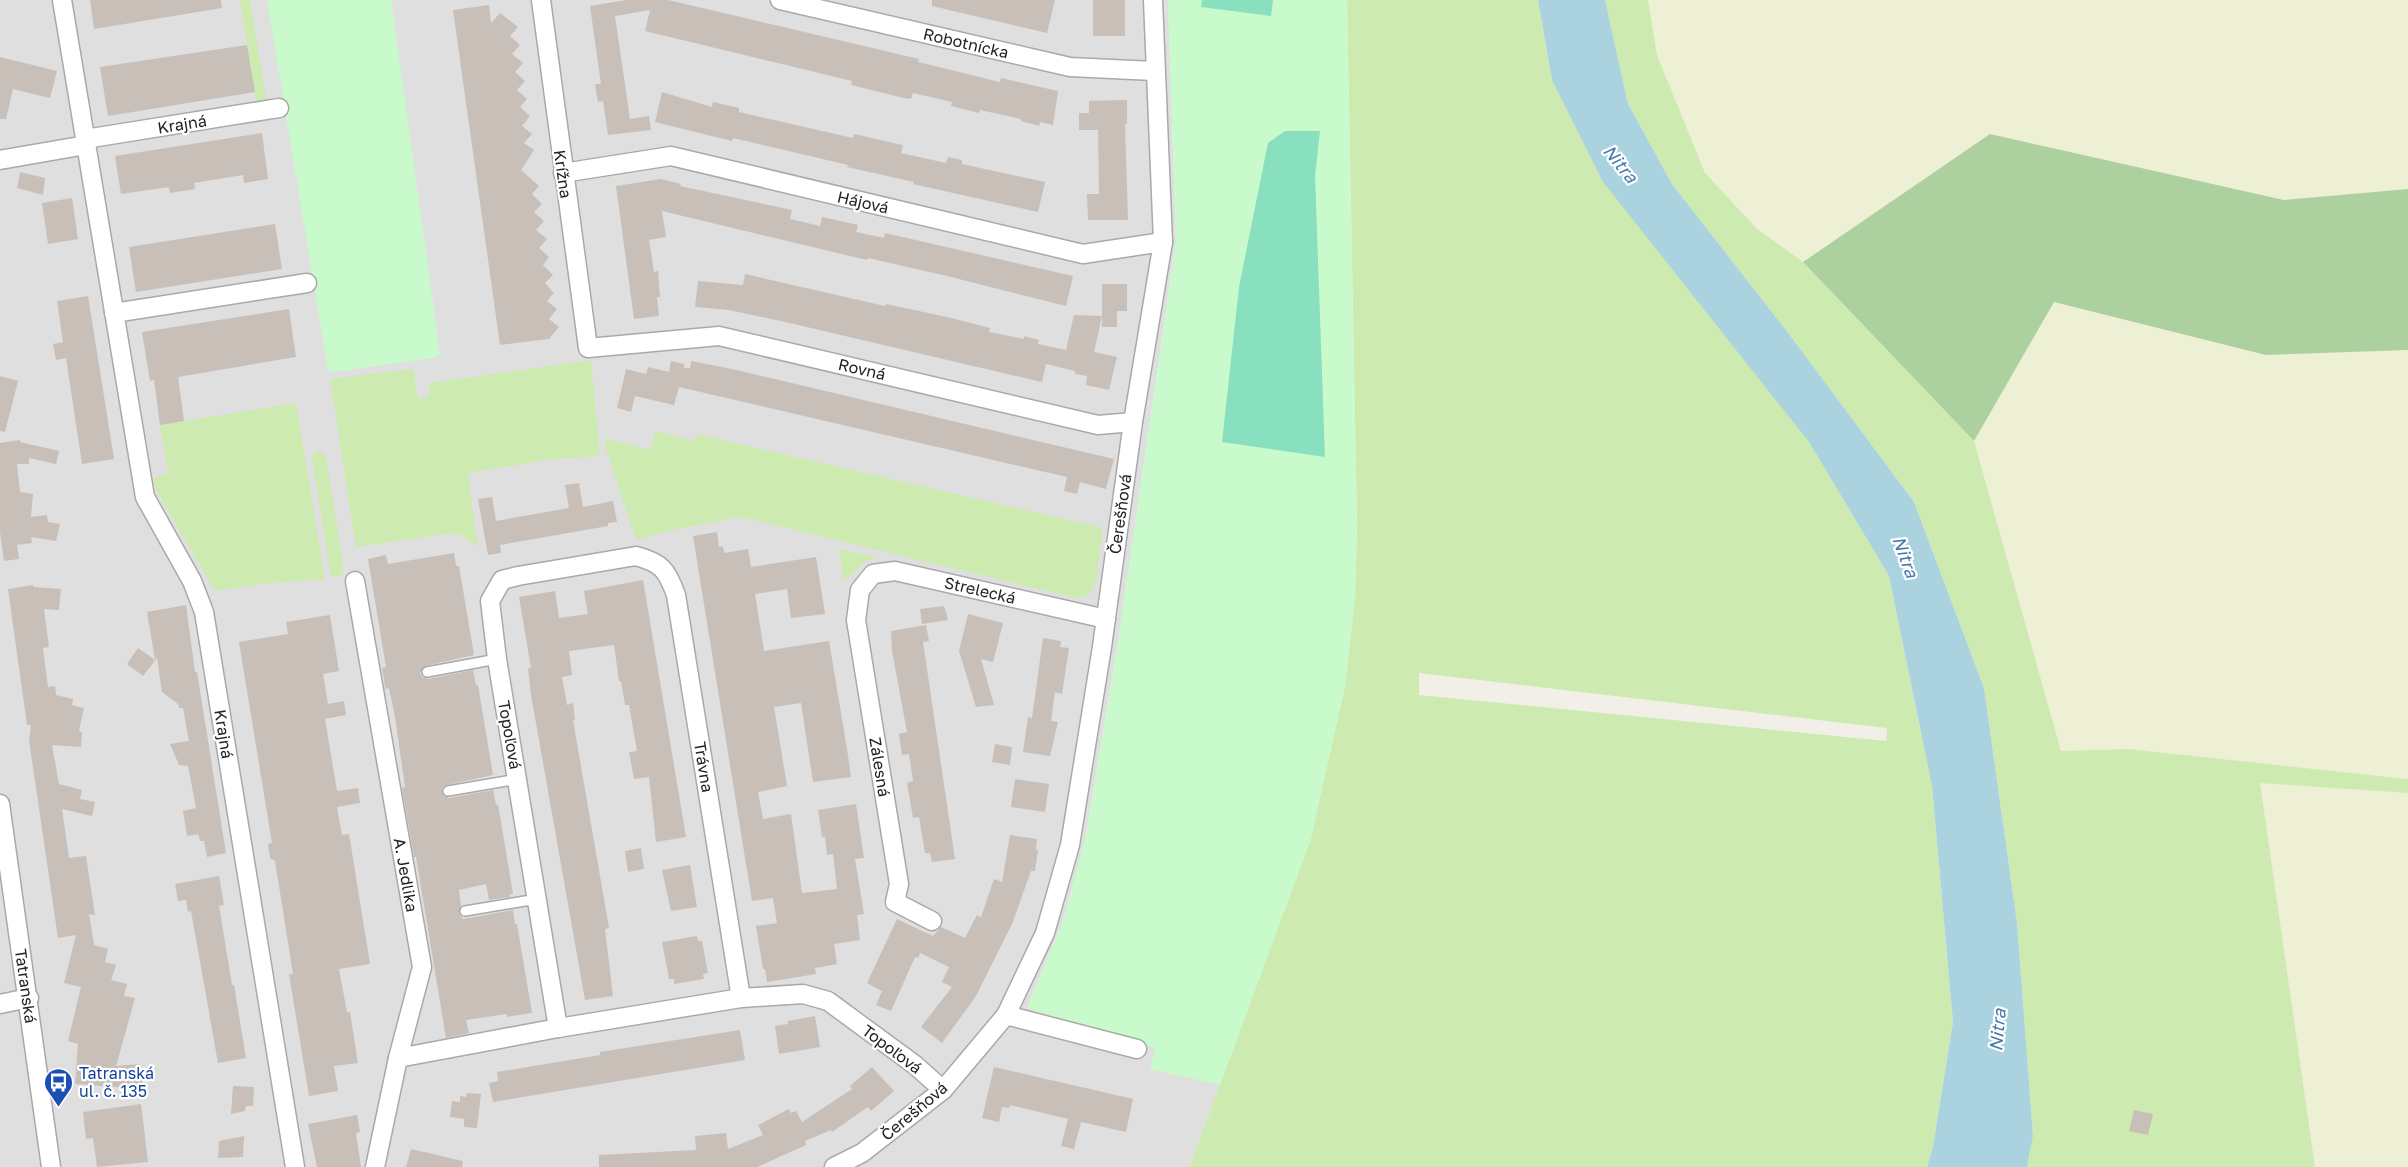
<svg xmlns="http://www.w3.org/2000/svg" width="2408" height="1167" font-family="'Golos Text',sans-serif">
	<rect width="100%" height="100%" fill="#f2efe9"/>
	<!-- residential -->
	<path fill="#e0dfdf" d="M0,0H1168L1176,242L1118,642L1085,840L1063,921L1027,1008L1156,1048L1151,1069L1220,1085L1189,1167H0Z"/>
	<!-- farmland -->
	<g fill="#eef0d5">
		<path d="M1648,0H2408V189L2284,200L1990,134L1803,262L1757,229L1705,173L1657,55Z"/>
		<path d="M2053,302L2266,355L2408,350V779L2128,749L2061,751L1974,441Z"/>
		<path d="M2259,779L2408,793V1167H2315Z"/>
	</g>
	<!-- grass -->
	<g fill="#cdebb0" fill-rule="evenodd">
		<path d="M240,0H250L267,104L257,106Z"/>
		<path d="M1347,0H1538L1552,80L1809,442L1889,576L1932,786L1953,1022L1933,1147L1927,1167H1189L1220,1085L1150,1069L1155,1048L1027,1008L1052,961L1310,842L1345,686L1355,597L1357,525ZM1419,673L1887,728L1886,741L1419,695Z"/>
		<path d="M1605,0H1648L1657,55L1705,173L1757,229L1803,262L1974,441L2061,751L2128,749L2408,779V793L2260,783L2315,1167H2027L2033,1136L2017,923L1984,688L1914,502L1789,334L1672,184L1628,104Z"/>
		<path d="M591,360L600,456L554,459L473,472L468,476L478,548L464,536L451,533L356,547L330,379L413,369L418,398L430,396L429,383Z"/>
		<path d="M296,403L325,579L269,583L215,591L157,492L152,479L168,473L160,425Z"/>
		<path d="M656,431L694,441L696,434L1103,528L1096,581L1089,595L1076,598L740,517L672,530L636,540L606,449L605,438L650,450Z"/>
		<path d="M319,451L326,455L344,571L340,576L334,578L330,572L312,458L315,453Z"/>
		<path d="M839,549L878,557L866,561L844,581Z"/>
	</g>
	<!-- forest -->
	<path fill="#add19e" d="M1990,134L2284,200L2408,189V350L2266,355L2054,302L1974,441L1803,262Z"/>
	<!-- park -->
	<g fill="#c8facc">
		<path d="M267,0H391L440,354L437,357L334,372L328,370Z"/>
		<path d="M1168,0H1347L1357,525L1355,597L1345,686L1310,842L1220,1085L1150,1069L1155,1048L1027,1008L1063,921L1085,840L1118,642L1176,242Z"/>
	</g>
	<!-- pitch -->
	<g fill="#88e0be">
		<path d="M1202,0H1273L1271,16L1201,7Z"/>
		<path d="M1285,131H1320L1315,176L1325,457L1222,442L1239,287L1268,143Z"/>
	</g>
	<!-- water -->
	<path fill="#aad3df" d="M1538,0H1605L1628,104L1672,184L1789,334L1914,502L1984,688L2017,923L2033,1136L2027,1167H1927L1933,1147L1953,1022L1932,786L1889,576L1809,442L1603,182L1552,80Z"/>
	<!-- building -->
	<g fill="#c7bfb8">
		<path d="M90,0H221L222,8L94,29Z"/>
		<path d="M626,0H668L919,59L918,62L1000,82L1001,78L1058,91L1053,125L1040,122L1039,126L1021,121V119L980,110L979,113L951,106L952,102L913,93L911,99L904,98L851,85L852,81L645,31L650,10L615,16L630,119L649,116L651,130L608,135L603,101L598,102L595,84H601L590,6Z"/>
		<path d="M932,0H1055L1047,33L932,6Z"/>
		<rect x="1093" y="0" width="32" height="36"/>
		<path d="M489,5L491,23L500,13L518,27L510,36L520,45L512,54L523,63L515,72L525,81L517,90L527,99L520,107L530,116L522,126L532,134L524,143L534,150L521,170L539,186L532,194L542,204L534,212L544,221L536,230L547,239L539,248L549,257L543,265L553,275L545,283L554,293L547,301L557,309L549,319L559,327L549,339L500,345L453,10Z"/>
		<path d="M247,45L255,92L108,116L100,67Z"/>
		<path d="M0,57L57,71L50,98L13,89L6,119H0Z"/>
		<path d="M662,92L712,107L713,102L739,108V112L853,138L854,134L903,145L901,153L946,163L948,157L962,160V164L1045,182L1038,212L913,184L914,182L847,167L848,165L733,138L732,141L655,122Z"/>
		<path d="M1127,100V124H1125L1128,220H1088L1087,194H1099L1098,130H1079V113H1089V101Z"/>
		<path d="M262,133L268,179L244,183L243,175L194,183L195,189L170,193L169,187L121,194L115,156Z"/>
		<path d="M20,172L45,178L43,195L17,188Z"/>
		<path d="M661,179L681,184L680,186L792,210L790,219L820,226L822,217L858,225L856,232L884,238L885,233L1073,276L1066,306L947,276L868,258L867,260L850,256L662,211L666,237L649,240L654,272L658,271L660,297H657L659,316L634,319L616,186Z"/>
		<path d="M72,198L78,239L48,244L42,203Z"/>
		<path d="M275,224L282,269L136,292L129,247Z"/>
		<path d="M745,274L885,306L886,304L947,317L990,328L989,332L1024,339V336L1039,340L1038,344L1066,350L1074,315L1102,316L1094,352L1117,357L1109,390L1086,385L1087,376L1075,374V371L1046,364L1042,382L781,321L729,310L695,307L698,281L743,285Z"/>
		<path d="M1102,284H1127V311H1117V327H1102Z"/>
		<path d="M88,296L114,459L82,464L66,358L56,360L53,344L63,342L57,301Z"/>
		<path d="M289,309L296,357L178,377L184,421L160,425L154,380L150,381L142,332Z"/>
		<path d="M671,361L684,364V368H690L691,361L732,369L1114,459L1106,489L1080,482L1077,494L1064,491L1067,477L679,387L674,405L635,396L631,412L617,408L626,369L646,374L648,367L669,372Z"/>
		<path d="M0,376L18,381L5,432L0,431Z"/>
		<path d="M20,440V442L59,451L56,464L29,458V464H17L20,492L33,494L31,517L47,515L48,522L60,524L56,541L31,537L32,543L17,545L19,559L4,561L0,532V443Z"/>
		<path d="M579,483L583,507L613,501L617,522L608,523V526L500,545L501,553L488,555L478,499L492,497L496,521L569,508L565,485Z"/>
		<path d="M717,532L719,547L723,546L724,553L748,549L751,567L816,557L825,614L791,618L787,589L755,594L764,651L829,641L847,749L851,777L813,782L801,703L774,707L787,786L758,792L763,819L791,814L802,893L837,889L833,854L827,855L825,837H822L818,810L856,804L864,858L855,859L864,914L857,915L860,940L834,944L837,964L815,968L816,974L767,982L765,969H763L756,926L777,923L773,898L752,901L693,536Z"/>
		<path d="M454,553L456,566H459L474,655L425,666L420,673L422,677L428,679L473,670L476,685H478L493,775L446,785L442,788V793L449,798L493,790L496,805L498,804L513,894H510V897L489,900L486,884L459,890L461,905L459,913L463,919L513,910L515,924H517L532,1013L507,1017V1014L466,1020L469,1033L446,1038L416,857H414L402,788L405,787L395,717L389,688L385,689L384,679L382,668L386,667L368,559L386,555L388,564Z"/>
		<path d="M643,580L686,837L656,842L649,777L634,779L629,752L637,751L629,705H625L621,681H619L614,645L569,651L572,675L562,677L567,705L573,703L575,720H573L609,928L605,929L613,996L585,1000L531,695L528,668H531L519,597L555,591L559,618L588,614L584,591Z"/>
		<path d="M33,585L34,587L61,589L59,610L44,609L49,647L43,648L48,687L55,686L56,695L73,699L72,705L84,708L79,731L82,732L81,747L52,745L59,784L82,790L80,799L95,802L92,816L62,809L69,858L86,856L95,915L89,914L94,945L108,949L105,962L116,965L111,980L127,984L124,996L135,998L116,1066L140,1064L144,1089L75,1084L78,1044L68,1041L81,987L64,983L76,935L58,938L29,740L31,725H27L8,589Z"/>
		<path d="M186,605L195,672H197L226,853L207,857L204,841H200L198,834L187,836L183,811L196,808L188,766L179,765L170,744L189,741L183,708H179L178,704L162,692L157,658L143,676L127,664L138,648L155,660L147,612Z"/>
		<path d="M944,606L948,620L922,624L920,609Z"/>
		<path d="M968,614L1003,623L993,662L981,659L994,705L976,707L959,651Z"/>
		<path d="M330,615L339,671L323,674L328,704L344,701L346,715L325,719L337,791L358,788L360,803L337,807L342,835L349,834L370,964L339,969L347,1012H350L358,1063L334,1066L338,1091L309,1096L289,974H293L275,861L270,858L268,844L272,843L239,642L288,634L286,622Z"/>
		<path d="M926,625L929,641L923,642L955,859L932,862L930,853H925L919,817L913,818L907,783L913,781L909,754L902,755L899,734L907,732L892,651L891,631Z"/>
		<path d="M1043,638L1061,641L1060,647L1069,648L1062,694L1055,692L1051,721L1058,722L1050,756L1023,752L1028,717L1032,718Z"/>
		<path d="M995,744L1012,747L1010,765L992,762Z"/>
		<path d="M1015,779L1049,784L1045,812L1011,807Z"/>
		<path d="M1010,835L1037,839L1036,850H1038L1035,871H1031L1012,924L976,996L942,1043L921,1027L952,987L942,982L949,967L920,953L918,958L915,957L891,1011L876,1005L882,991L867,983L897,919L933,936L941,927L965,938L977,915L981,917L994,879L1002,882Z"/>
		<path d="M641,848L644,869L628,872L625,851Z"/>
		<path d="M690,865L697,907L671,911L662,870Z"/>
		<path d="M219,876L224,905L219,906L224,936L232,985H234L246,1058L218,1063L191,911L188,912L186,900L178,901L175,884Z"/>
		<path d="M697,936L698,941H702L708,973L703,974L704,979L674,984V979H669L662,942Z"/>
		<path d="M815,1016L820,1047L779,1054L775,1026L788,1024V1021Z"/>
		<path d="M740,1030L745,1060L493,1102L489,1083L498,1081L497,1072L600,1055V1052Z"/>
		<path d="M872,1067L894,1091L871,1111L868,1107L832,1132L831,1130L805,1141L806,1145L757,1167H599V1155L696,1150L695,1136L726,1133L728,1149L763,1135L758,1125L789,1109L791,1113L796,1111L802,1122L852,1089L850,1086Z"/>
		<path d="M994,1067L1133,1099L1126,1132L1081,1122L1074,1149L1061,1146L1068,1119L1010,1105L1009,1108L1002,1107L999,1122L982,1118Z"/>
		<path d="M233,1086L254,1087L253,1106H246L245,1111L231,1114Z"/>
		<path d="M467,1093L481,1094L477,1128L464,1127V1119L450,1117L452,1101L460,1102V1096L466,1097Z"/>
		<path d="M141,1104L148,1162L97,1167L93,1138L86,1139L83,1112Z"/>
		<path d="M2134,1110L2153,1114L2148,1135L2129,1131Z"/>
		<path d="M357,1115L360,1132L356,1133L361,1167H317L308,1124Z"/>
		<path d="M244,1136L243,1157L218,1158L219,1141Z"/>
		<path d="M411,1149L463,1161L462,1167H406Z"/>
	</g>
	<g fill="none" stroke-linecap="round" stroke-linejoin="round">
		<defs>
			<g id="service">
				<path d="M427,672L497,659"/>
				<path d="M448,791L518,779"/>
				<path d="M465,911L537,899"/>
			</g>
			<g id="minor">
				<path d="M62,0L145,497L192,581L204,612L295,1167"/>
				<path d="M541,0L588,348L719,336L1098,425L1133,422"/>
				<path d="M780,0L1070,67L1154,71"/>
				<path d="M85,139L279,108"/>
				<path d="M0,160L86,145"/>
				<path d="M563,173L671,156L1083,254L1163,242"/>
				<path d="M114,313L307,283"/>
				<path d="M355,581L422,967L398,1058L375,1167"/>
				<path d="M0,804L51,1167"/>
				<path d="M932,921L895,902L899,884L856,620L860,590L873,574L895,571L1106,619"/>
				<path d="M0,1004L29,998"/>
				<path d="M1006,1015L1137,1049"/>
				<path d="M558,1028L497,659L490,601L502,580L518,576L636,556C662,563 667,570 676,595L741,998"/>
				<path d="M398,1058L558,1028L741,998L803,994L828,1001L915,1065L943,1090"/>
				<path d="M834,1167L862,1153L943,1090L1006,1015L1045,933L1070,845L1102,647L1133,422L1163,242L1153,0"/>
			</g>
		</defs>
		<!-- service casing -->
		<use href="#service" stroke="#a9a9a9" stroke-width="12"/>
		<!-- minor casing -->
		<use href="#minor" stroke="#a9a9a9" stroke-width="21"/>
		<!-- service -->
		<use href="#service" stroke="#fff" stroke-width="9"/>
		<!-- minor -->
		<use href="#minor" stroke="#fff" stroke-width="18"/>
	</g>
	<!-- icons -->
	<defs>
		<symbol id="bus-pin" viewBox="-11 -11 22 30"><path d="M0 17L-7.5 6A9.5 9.5 0 1 1 7.5 6Z" fill="#1a4fb4" stroke="#fff"/><path d="M-5-6H5V4H4V6H2V4H-2V6H-4V4H-5ZM-3.5-4V0h7V-4ZM-3.5 1.2v1.5H-2V1.2ZM2 1.2v1.5H3.5V1.2Z" fill="#fff"/></symbol>
	</defs>
	<g fill-rule="evenodd">
		<use href="#bus-pin" x="42" y="1066" width="33" height="45"/>
	</g>
	<g text-anchor="middle" stroke-width="4.5" stroke-linejoin="round" paint-order="stroke">
		<!-- street labels -->
		<g font-size="16" fill="#222" stroke="#fff">
			<text transform="translate(966 43) rotate(13)" y="6">Robotnícka</text>
			<text transform="translate(182 124) rotate(-9)" y="6">Krajná</text>
			<text transform="translate(563 174) rotate(82)" y="6">Krížna</text>
			<text transform="translate(863 202) rotate(13)" y="6">Hájová</text>
			<text transform="translate(862 369) rotate(13)" y="6">Rovná</text>
			<text transform="translate(1120 514) rotate(-82)" y="6">Čerešňová</text>
			<text transform="translate(980 590) rotate(13)" y="6">Strelecká</text>
			<text transform="translate(224 734) rotate(81)" y="6">Krajná</text>
			<text transform="translate(510 735) rotate(80)" y="6">Topoľová</text>
			<text transform="translate(704 767) rotate(81)" y="6">Trávna</text>
			<text transform="translate(880 767) rotate(81)" y="6">Zálesná</text>
			<text transform="translate(406 875) rotate(80)" y="6">A. Jedlika</text>
			<text transform="translate(26 986) rotate(82)" y="6">Tatranská</text>
			<text transform="translate(892 1049) rotate(37)" y="6">Topoľová</text>
			<text transform="translate(914 1111) rotate(-40)" y="6">Čerešňová</text>
		</g>
		<!-- transit labels -->
		<g font-size="16" fill="#164399" stroke="#fff" text-anchor="start">
			<text x="79" y="1079">Tatranská<tspan x="79" dy="18">ul. č. 135</tspan></text>
		</g>
		<!-- water labels -->
		<g font-size="18" font-style="italic" fill="#4a7aab" stroke="#fff">
			<text transform="translate(1620 164) rotate(51)" y="6">Nitra</text>
			<text transform="translate(1905 557) rotate(70)" y="6">Nitra</text>
			<text transform="translate(1998 1030) rotate(-85)" y="6">Nitra</text>
		</g>
	</g>
</svg>
